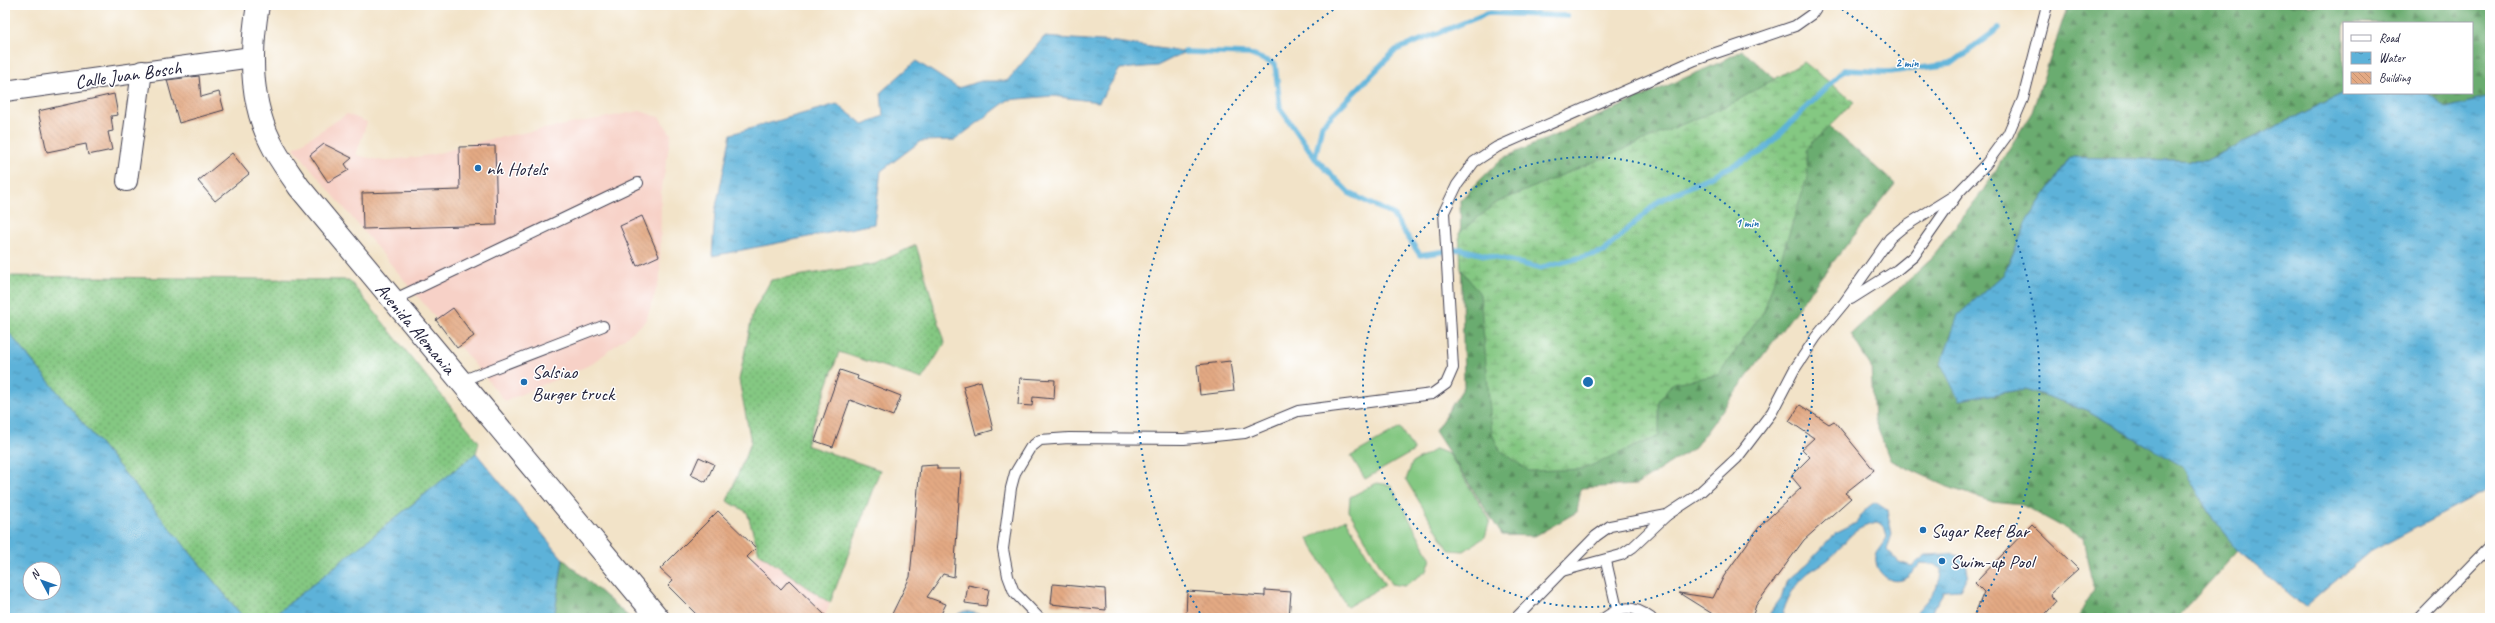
<svg xmlns="http://www.w3.org/2000/svg" width="2495" height="623" font-family="Caveat,sans-serif">
	<defs>
		<pattern id="grass-dots" width="8" height="8" patternUnits="userSpaceOnUse"><rect width="8" height="8" fill="#84c882"/><path d="M2 2h.1M6 6h.1" fill="none" stroke="#6ca26c" stroke-width="1.8" stroke-linecap="round"/></pattern>
		<pattern id="forest-firs" width="22" height="20" patternUnits="userSpaceOnUse"><rect width="22" height="20" fill="#6bac70"/><path d="M5 1l3.5 6h-7zM16 11l3.5 6h-7z" fill="#588c5d"/></pattern>
		<pattern id="wetland-marsh" width="20" height="14" patternUnits="userSpaceOnUse"><rect width="20" height="14" fill="#84c882"/><path d="M1 5h8M5 5V1M11 12h8M15 12V8" fill="none" stroke="#6ca26c"/></pattern>
		<pattern id="water-ripples" width="26" height="14" patternUnits="userSpaceOnUse"><rect width="26" height="14" fill="#5db2d9"/><path d="M2 4q2-2 4 0t4 0M15 11q2-2 4 0t4 0" fill="none" stroke="#4c90b1"/></pattern>
		<pattern id="building-back-hatch" width="6" height="6" patternUnits="userSpaceOnUse"><rect width="6" height="6" fill="#e3a983"/><path d="M-1 5l2 2M0 0l6 6M5-1l2 2" fill="none" stroke="#c29172"/></pattern>
	</defs>
	<rect width="100%" height="100%" fill="#fff"/>
	<filter id="ink" filterUnits="userSpaceOnUse"><feTurbulence type="fractalNoise" baseFrequency=".025" numOctaves="2"/><feDisplacementMap in="SourceGraphic" scale="8" xChannelSelector="R" yChannelSelector="G"/><feConvolveMatrix kernelMatrix="1 2 1 2 8 2 1 2 1" color-interpolation-filters="sRGB"/></filter>
	<filter id="wash" filterUnits="userSpaceOnUse"><feTurbulence type="fractalNoise" baseFrequency=".012" numOctaves="4" result="noise"/><feDisplacementMap in="SourceGraphic" scale="16" xChannelSelector="R" yChannelSelector="G"/><feGaussianBlur stdDeviation="0.9" result="paint"/><feColorMatrix in="noise" values="0 0 0 0 0 0 0 0 0 0 0 0 0 0 0 0 0 1.4 0 .05"/><feComposite in="paint" operator="in"/></filter>
	<g filter="url(#wash)">
		<rect width="100%" height="100%" fill="#f2e3c8"/>
		<!-- built -->
		<g fill="#f7d1c7">
			<path d="M640,111L659,117L671,134L661,193L660,278L646,321L592,364L505,401L294,148L347,114L367,122L356,155L383,161L431,155L491,139Z"/>
			<path d="M759,553L830,603L824,618H691Z"/>
		</g>
		<!-- grass -->
		<g fill="url(#grass-dots)" stroke="#53755e">
			<path d="M916,245L945,343L922,379L839,352L806,445L880,470L830,603L759,553L747,512L727,501L751,442L739,380L753,312L771,280L875,264Z"/>
			<path d="M5,276L349,280L479,442L476,453L271,618H244L5,328Z"/>
		</g>
		<!-- forest -->
		<g fill="url(#forest-firs)" stroke="#466756">
			<path d="M2068,5H2490V97L2446,108L2428,93H2472V23H2344V93H2353L2342,94L2205,161L2070,157L2027,222L2004,274L1958,315L1959,400L2025,389L2087,410L2182,466L2213,519L2238,551L2177,618H2078L2093,589L2083,538L2022,505L1992,502L1948,487L1890,460L1874,419L1871,367L1851,334L1929,261L1982,192L2032,112Z"/>
			<path d="M1742,50L1895,184L1818,281L1695,447L1636,485L1581,488L1577,512L1535,536L1502,535L1435,431L1464,387L1460,200L1501,159L1721,62Z"/>
			<path d="M563,559L630,618H554Z"/>
		</g>
		<!-- wetland -->
		<path fill="url(#wetland-marsh)" stroke="#53755e" d="M1804,62L1854,102L1806,149L1808,175L1764,311L1718,375L1673,383L1659,401V436L1583,469L1529,471L1500,450L1492,434L1480,294L1461,269L1459,233L1496,203L1733,103Z"/>
		<!-- pitch -->
		<g fill="#84c882" stroke="#53755e">
			<path d="M1400,428L1414,451L1365,479L1351,456Z"/>
			<path d="M1436,449L1449,454L1490,520L1485,537L1464,551L1449,550L1406,480L1412,463Z"/>
			<path d="M1377,483L1391,485L1431,559L1427,571L1404,586L1391,584L1349,511L1350,497Z"/>
			<path d="M1346,519L1385,585L1347,607L1308,539Z"/>
		</g>
		<!-- water -->
		<g fill="url(#water-ripples)" stroke="#406a8a" fill-rule="evenodd">
			<path d="M1044,37L1116,42L1185,52L1157,66L1120,69L1099,102L1052,96L1008,100L955,140L921,141L881,171L874,224L712,256L715,212L731,134L837,104L864,125L883,116L881,92L916,61L958,88L981,81H1007Z"/>
			<path d="M2428,93L2446,108L2490,97V489L2368,553L2305,607L2238,551L2213,519L2182,466L2087,410L2025,389L1959,400L1941,364L1958,315L2004,274L2027,222L2070,157L2205,161L2342,94Z"/>
			<path d="M5,328L244,618H5ZM30,569H54V593H30Z"/>
			<path d="M476,453L563,559L554,618H271Z"/>
			<path d="M1875,502L1887,510L1892,534L1887,550L1898,562L1912,566L1926,555L1947,554L1961,556L1966,562L1968,574L1960,590L1944,591L1928,618H1910C1922,606 1943,587 1941,568L1933,564L1921,563C1915,569 1910,577 1902,580C1887,584 1874,570 1876,556C1877,549 1884,544 1887,537L1884,527L1877,523C1848,529 1849,541 1829,559C1823,564 1815,568 1808,573C1795,584 1785,601 1782,618H1771L1770,613L1781,598L1787,580L1806,565L1836,533L1856,523L1867,508Z"/>
			<path d="M965,611L979,614L984,618H957L958,614Z"/>
		</g>
		<g fill="none" stroke-linecap="round" stroke-linejoin="round">
			<!-- stream -->
			<g stroke="#5db2d9" stroke-width="5.5">
				<path d="M1185,52L1249,54L1275,64L1280,108L1315,158L1349,193L1392,214L1420,255L1460,249L1539,268L1603,252L1659,201L1761,152L1844,70L1889,72L1951,64L1999,28"/>
				<path d="M1315,158L1322,125L1396,50L1488,13L1567,16"/>
			</g>
		</g>
		<g id="blocks">
			<!-- building -->
			<g fill="url(#building-back-hatch)">
				<path d="M199,76L201,97L219,92L224,110L179,123L167,80Z"/>
				<path d="M114,94L118,115L111,116L113,131L108,132L112,150L88,155L86,144L47,152L38,111Z"/>
				<path d="M324,144L352,158L345,164L349,170L328,182L310,155Z"/>
				<path d="M495,146L497,225L363,229L362,193L460,190L459,147Z"/>
				<path d="M232,153L249,174L215,201L198,181Z"/>
				<path d="M642,216L659,256L637,266L620,226Z"/>
				<path d="M453,308L474,336L457,348L436,320Z"/>
				<path d="M1230,361L1234,391L1200,395L1197,365Z"/>
				<path d="M840,370L858,376L857,379L901,396L893,416L850,400L833,447L815,441Z"/>
				<path d="M1020,378L1055,380L1054,399L1033,397L1032,406L1018,405Z"/>
				<path d="M981,381L993,430L976,435L963,386Z"/>
				<path d="M1800,405L1829,424L1834,421L1874,470L1845,493L1851,498L1804,540L1756,605L1752,618H1719L1679,593L1713,598L1724,576L1759,527L1801,488L1791,476L1810,457L1802,449L1814,438L1789,421Z"/>
				<path d="M699,457L714,464L706,482L691,475Z"/>
				<path d="M937,465V469H961L954,577L943,574L927,597L946,604L939,618H890L910,577L920,466Z"/>
				<path d="M718,511L756,548L747,557L781,589L789,580L828,618H700L668,586L673,581L660,569Z"/>
				<path d="M2032,524L2078,569L2050,594L2055,603L2042,618H1973L1984,592L1975,583Z"/>
				<path d="M1053,584L1105,589L1106,610L1051,604Z"/>
				<path d="M968,585L989,589L986,606L965,603Z"/>
				<path d="M1265,590L1291,592L1289,618H1186L1187,591L1265,596Z"/>
			</g>
		</g>
	</g>
	<g filter="url(#ink)">
		<use href="#blocks" fill-opacity="0" stroke="#413f50" stroke-width="1"/>
		<g fill="none" stroke-linecap="round" stroke-linejoin="round">
			<defs>
				<g id="service">
					<path d="M1851,299L1897,270L1914,256L1958,193L1986,164L2008,134L2023,99L2047,5"/>
					<path d="M393,300L638,183"/>
					<path d="M461,381L603,326"/>
					<path d="M1606,561L1617,609"/>
					<path d="M1562,571L1621,555L1633,547L1667,515L1696,496L1737,458L1772,412L1794,370L1816,337L1844,303L1890,238L1902,228L1958,193"/>
					<path d="M1039,618L1014,592L1008,576L1003,549L1011,488L1015,473L1030,448L1040,440L1069,438L1184,439L1245,433L1298,411L1432,394L1446,384L1453,368L1444,212L1457,185L1474,162L1497,147L1695,60L1795,26L1812,14L1818,5"/>
					<path d="M1516,618L1596,536L1610,526L1667,515"/>
					<path d="M1604,618C1622,605 1633,605 1651,618"/>
					<path d="M2420,618L2490,546"/>
				</g>
				<g id="minor">
					<path d="M5,91L252,57"/>
					<path d="M127,181L142,71"/>
				</g>
				<path id="tertiary" d="M258,5C250,51 249,100 271,143C278,158 289,172 299,187L658,618"/>
			</defs>
			<!-- service casing -->
			<use href="#service" stroke="#413f50" stroke-width="12"/>
			<!-- minor casing -->
			<use href="#minor" stroke="#413f50" stroke-width="22"/>
			<!-- tertiary casing -->
			<use href="#tertiary" stroke="#413f50" stroke-width="24"/>
			<!-- service -->
			<use href="#service" stroke="#fff" stroke-width="10"/>
			<!-- minor -->
			<use href="#minor" stroke="#fff" stroke-width="20"/>
			<!-- tertiary -->
			<use href="#tertiary" stroke="#fff" stroke-width="22"/>
		</g>
	</g>
	<!-- distance rings -->
	<g fill="none" stroke="#1f6fb2" stroke-width="2" stroke-dasharray="2 4">
		<circle cx="1588" cy="382" r="225"/>
		<path d="M1203 618A451 451 0 0 1 1339 6M1837 6A451 451 0 0 1 1973 618"/>
	</g>
	<!-- markers -->
	<g fill="#1f6fb2" stroke="#fff" stroke-width="1.5">
		<circle cx="478" cy="168" r="4"/>
		<circle cx="524" cy="382" r="4"/>
		<circle cx="1923" cy="530" r="4"/>
		<circle cx="1942" cy="561" r="4"/>
	</g>
	<g text-anchor="middle" stroke-width="3" stroke-linejoin="round" paint-order="stroke">
		<!-- street labels -->
		<g font-size="19" fill="#22223b" stroke="#fff">
			<text transform="translate(128 74) rotate(-8)" y="7">Calle Juan Bosch</text>
			<text transform="translate(416 328) rotate(50)" y="7">Avenida Alemania</text>
		</g>
		<!-- poi labels -->
		<g font-size="19" fill="#22223b" stroke="#fff" text-anchor="start">
			<text x="486" y="175">nh Hotels</text>
			<text x="532" y="378">Salsiao<tspan x="532" dy="22">Burger truck</tspan></text>
			<text x="1931" y="537">Sugar Reef Bar</text>
			<text x="1950" y="568">Swim-up Pool</text>
		</g>
	</g>
	<circle cx="1588" cy="382" r="6" fill="#1f6fb2" stroke="#fff" stroke-width="2"/>
	<g font-size="12" text-anchor="middle" font-weight="bold" fill="#1f6fb2" stroke="#fff" stroke-width="3" stroke-linejoin="round" paint-order="stroke">
		<text x="1907" y="67">2 min</text>
		<text x="1747" y="227">1 min</text>
	</g>
	<!-- margin -->
	<rect width="2495" height="623" fill="none" stroke="#fff" stroke-width="20"/>
	<!-- legend -->
	<rect x="2343" y="22" width="130" height="72" fill="#ffffff" stroke="#a7a7b1"/>
	<rect x="2351" y="35" width="20" height="6" fill="#ffffff" stroke="#a7a7b1"/>
	<text x="2379" y="42" font-size="12" fill="#22223b">Road</text>
	<rect x="2351" y="52" width="20" height="12" fill="url(#water-ripples)" stroke="#a7a7b1"/>
	<text x="2379" y="62" font-size="12" fill="#22223b">Water</text>
	<rect x="2351" y="72" width="20" height="12" fill="url(#building-back-hatch)" stroke="#a7a7b1"/>
	<text x="2379" y="82" font-size="12" fill="#22223b">Building</text>
	<!-- north arrow -->
	<g transform="translate(42 581) rotate(311)"><circle r="19" fill="#ffffff" stroke="#a7a7b1"/>
	<path d="M0-3L7 15L0 10L-7 15Z" fill="#1f6fb2"/>
	<text y="-6" font-size="11" font-weight="bold" text-anchor="middle" fill="#22223b">N</text>
	</g>
</svg>
